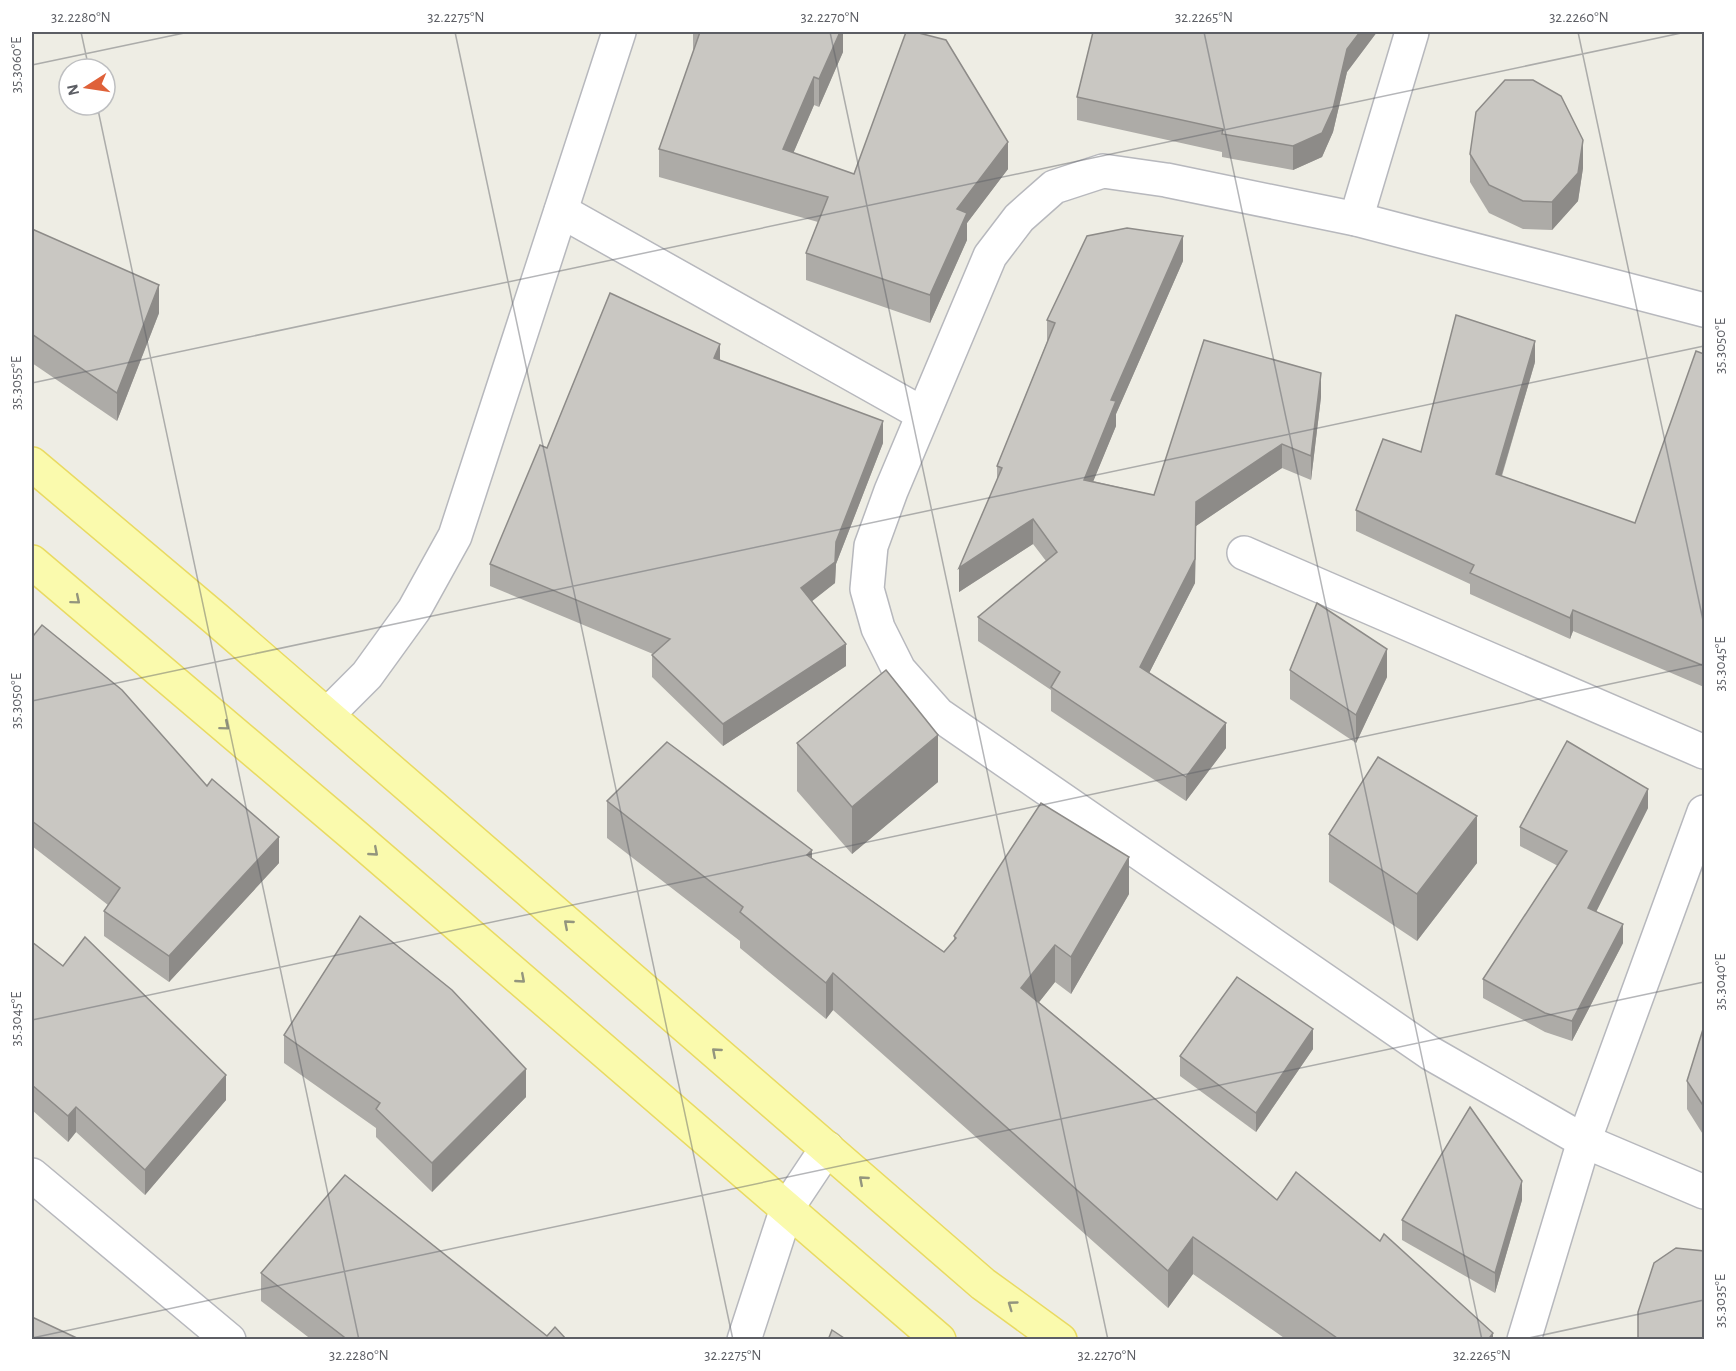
<svg xmlns="http://www.w3.org/2000/svg" width="1736" height="1371" font-family="'Alegreya Sans',sans-serif">
	<rect width="100%" height="100%" fill="#eeede4"/>
	<g fill="none" stroke-linecap="round" stroke-linejoin="round">
		<defs>
			<g id="minor">
				<path d="M561,211L923,414"/>
				<path d="M1356,219L1412,32"/>
				<path d="M1704,310L1356,219L1166,180L1103,171L1054,187L1019,218L990,256L891,491L871,546L867,589L878,628L899,670L938,714L1430,1053L1584,1141L1704,1192"/>
				<path d="M1244,553L1704,752"/>
				<path d="M327,715L367,675L414,610L455,536L619,32"/>
				<path d="M32,1175L229,1340"/>
				<path d="M744,1340L787,1208L827,1148"/>
				<path d="M1524,1340L1584,1141L1704,812"/>
			</g>
			<g id="primary">
				<path d="M32,464L216,619L983,1284L1060,1340"/>
				<path d="M32,562L356,837L939,1340"/>
			</g>
		</defs>
		<!-- minor casing -->
		<use href="#minor" stroke="#b7b8bd" stroke-width="36"/>
		<!-- primary casing -->
		<use href="#primary" stroke="#e9da62" stroke-width="36"/>
		<!-- minor -->
		<use href="#minor" stroke="#fff" stroke-width="33"/>
		<!-- primary -->
		<use href="#primary" stroke="#fafaad" stroke-width="33"/>
	</g>
	<!-- wall -->
	<g fill="#adaba7">
		<path d="M693,32H843V52L819,107L814,105L793,153L854,174L1008,169L967,223V240L930,323L806,280V253L818,222L659,177V149L693,54Z"/>
		<path d="M1093,32H1377L1347,72L1333,132L1322,157L1293,170L1222,157V152L1077,120V97Z"/>
		<path d="M1470,154L1583,168L1578,201L1552,230L1523,229L1489,213L1470,182Z"/>
		<path d="M32,229L159,313L117,421L32,363Z"/>
		<path d="M1183,261L1116,414V426L1093,481L1154,495L1321,397L1311,480L1282,468L1196,526L1195,583L1149,673L1226,748L1186,801L1051,711V690L978,641V617L1046,561L1033,544L959,592L997,481V466L1047,342V320Z"/>
		<path d="M1704,354V687L1573,631L1570,639L1470,594V584L1356,531V510L1421,452L1535,362L1502,476L1635,523Z"/>
		<path d="M720,360L883,443L836,564L835,583L811,601L846,666L723,746L652,677V655L653,654L490,586V564L547,448Z"/>
		<path d="M32,633L207,786L279,863L169,982L104,936V911L108,905L32,846Z"/>
		<path d="M1290,670L1387,677L1356,743L1290,699Z"/>
		<path d="M797,743L938,782L852,854L797,791Z"/>
		<path d="M607,801L812,858L944,952L954,940V936L1129,894L1071,994L1055,982L1039,1002L1277,1200L1493,1340H1287L1193,1274L1168,1308L833,1010L826,1019L740,948V941L607,838Z"/>
		<path d="M1648,808L1596,912L1623,943L1572,1041L1545,1032L1483,998V979L1558,866L1520,846V827Z"/>
		<path d="M1329,834L1477,863L1417,941L1329,882Z"/>
		<path d="M32,942L226,1100L145,1195L76,1132L68,1142L32,1110Z"/>
		<path d="M1704,1026V1136L1687,1109V1081Z"/>
		<path d="M284,1035L526,1097L432,1192L376,1137V1128L284,1063Z"/>
		<path d="M1313,1049L1256,1132L1180,1076V1056Z"/>
		<path d="M1522,1200L1495,1293L1402,1240V1220Z"/>
		<path d="M261,1273L547,1336L567,1340H312L261,1301Z"/>
	</g>
	<!-- shaded-wall -->
	<g fill="#8d8b88">
		<path d="M840,32H843V52L819,107V79Z"/>
		<path d="M1360,32H1377L1347,72L1333,132L1322,157L1293,170V146L1347,49Z"/>
		<path d="M814,77V105L783,177V149Z"/>
		<path d="M1583,140V168L1578,201L1552,230V202Z"/>
		<path d="M1008,142V169L967,223V240L930,323V295L957,209Z"/>
		<path d="M1183,236V261L1116,414V426L1084,504V480L1111,400Z"/>
		<path d="M159,285V313L117,421V393Z"/>
		<path d="M1535,341V362L1496,494V474Z"/>
		<path d="M720,344V365L714,358Z"/>
		<path d="M1321,373V397L1311,480V456Z"/>
		<path d="M883,421V443L836,564L835,583L801,610V588L836,542Z"/>
		<path d="M1282,444V468L1196,526L1195,583L1140,691V667L1196,502Z"/>
		<path d="M1033,519V544L959,592V568Z"/>
		<path d="M1573,610V631L1570,639V618Z"/>
		<path d="M846,644V666L723,746V724Z"/>
		<path d="M1387,649V677L1356,743V715Z"/>
		<path d="M1226,723V748L1186,801V777Z"/>
		<path d="M938,735V782L852,854V807Z"/>
		<path d="M1648,789V808L1588,928V908Z"/>
		<path d="M1477,816V863L1417,941V894Z"/>
		<path d="M279,837V863L169,982V956Z"/>
		<path d="M812,850V887L807,855Z"/>
		<path d="M1129,857V894L1071,994V957Z"/>
		<path d="M1623,924V943L1572,1041V1021Z"/>
		<path d="M1055,945V982L1021,1025V988Z"/>
		<path d="M833,973V1010L826,1019V983Z"/>
		<path d="M1313,1029V1049L1256,1132V1113Z"/>
		<path d="M526,1069V1097L432,1192V1163Z"/>
		<path d="M226,1075V1100L145,1195V1170Z"/>
		<path d="M76,1107V1132L68,1142V1116Z"/>
		<path d="M1522,1181V1200L1495,1293V1273Z"/>
		<path d="M1193,1237V1274L1168,1308V1271Z"/>
		<path d="M1493,1333V1340H1488Z"/>
	</g>
	<!-- building -->
	<g fill="#c9c7c2" stroke="#8d8b88" stroke-width="1.5">
		<path d="M698,32H840L819,79L814,77L783,149L854,174L906,32H915L946,40L1008,142L957,209L967,213L930,295L806,253L828,197L659,149L700,32Z"/>
		<path d="M1093,32H1360L1347,49L1333,109L1322,133L1293,146L1222,134L1223,129L1077,97Z"/>
		<path d="M1505,80H1533L1561,96L1583,140L1578,173L1552,202L1523,201L1489,185L1470,154L1476,112Z"/>
		<path d="M1127,228L1183,236L1111,400L1116,401L1084,480L1154,495L1204,340L1321,373L1311,456L1282,444L1196,502L1195,559L1140,667L1226,723L1186,777L1051,687L1060,672L978,617L1057,552L1033,519L959,568L1002,468L997,466L1055,323L1047,320L1087,236Z"/>
		<path d="M32,229L159,285L117,393L32,334Z"/>
		<path d="M610,293L720,344L714,358L883,421L836,542L835,562L801,588L846,644L723,724L652,655L670,639L490,564L540,445L547,448Z"/>
		<path d="M1456,315L1535,341L1496,474L1635,523L1696,351L1704,354V666L1573,610L1570,618L1470,573L1474,565L1356,510L1383,439L1421,452Z"/>
		<path d="M1317,603L1387,649L1356,715L1290,670Z"/>
		<path d="M42,625L122,690L207,786L212,779L279,837L169,956L104,911L120,888L32,821V633L34,635Z"/>
		<path d="M886,670L938,735L852,807L797,743Z"/>
		<path d="M1567,741L1648,789L1588,908L1623,924L1572,1021L1545,1013L1483,979L1567,851L1520,827Z"/>
		<path d="M667,742L812,850L807,855L944,952L956,938L954,936L1041,803L1129,857L1071,957L1055,945L1021,988L1277,1200L1296,1172L1380,1241L1384,1234L1493,1333L1488,1340H1340L1193,1237L1168,1271L833,973L826,983L740,912L743,907L607,801Z"/>
		<path d="M1378,757L1477,816L1417,894L1329,834Z"/>
		<path d="M360,916L452,990L526,1069L432,1163L376,1109L380,1103L284,1035Z"/>
		<path d="M85,937L226,1075L145,1170L76,1107L68,1116L32,1085V942L63,966Z"/>
		<path d="M1237,977L1313,1029L1256,1113L1180,1056Z"/>
		<path d="M1704,1026V1107L1687,1081Z"/>
		<path d="M1470,1107L1522,1181L1495,1273L1402,1220Z"/>
		<path d="M345,1175L547,1336L555,1327L567,1340H348L261,1273Z"/>
		<path d="M1676,1248L1704,1251V1340L1638,1339V1312L1654,1263Z"/>
		<path d="M32,1317L81,1340H32Z"/>
		<path d="M832,1330L847,1340H828Z"/>
	</g>
	<!-- one-way arrows -->
	<defs><path id="oneway-chevron" d="M-2-3.5L2.5 0L-2 3.5" fill="none" stroke-width="1.6" stroke-linecap="round" stroke-linejoin="round" transform="scale(1.5)"/></defs>
	<g stroke="#93957e">
		<use href="#oneway-chevron" transform="translate(76 600) rotate(40)"/>
		<use href="#oneway-chevron" transform="translate(225 726) rotate(40)"/>
		<use href="#oneway-chevron" transform="translate(374 852) rotate(41)"/>
		<use href="#oneway-chevron" transform="translate(568 924) rotate(-139)"/>
		<use href="#oneway-chevron" transform="translate(521 979) rotate(41)"/>
		<use href="#oneway-chevron" transform="translate(716 1052) rotate(-139)"/>
		<use href="#oneway-chevron" transform="translate(863 1180) rotate(-139)"/>
		<use href="#oneway-chevron" transform="translate(1012 1305) rotate(-144)"/>
	</g>
	<!-- ticks -->
	<path fill="none" stroke="#5c5e64" stroke-width="1.5" stroke-opacity="0.45" d="M81,32L89,69M455,32L733,1340M830,32L1108,1340M1204,32L1482,1340M1578,32L1704,625M32,65L189,32M97,105L359,1340M32,383L1686,32M32,701L1704,346M32,1020L1704,664M32,1338L1704,982M1520,1340L1704,1300"/>
	<!-- border -->
	<rect width="1736" height="1371" fill="none" stroke="#ffffff" stroke-width="66"/>
	<!-- north arrow -->
	<g transform="translate(87 87) rotate(258)"><circle r="28" fill="#ffffff" stroke="#bebfc1" stroke-width="1.5"/>
	<path d="M0-4.5L10 22L0 15L-10 22Z" fill="#df6139"/>
	<text y="-9" font-size="16" font-weight="bold" text-anchor="middle" fill="#5c5e64">N</text>
	</g>
	<rect x="33" y="33" width="1670" height="1305" fill="none" stroke="#5c5e64" stroke-width="2"/>
	<g font-size="15" text-anchor="middle" fill="#5c5e64">
		<text x="81" y="22">32.2280°N</text>
		<text x="456" y="22">32.2275°N</text>
		<text x="830" y="22">32.2270°N</text>
		<text x="1204" y="22">32.2265°N</text>
		<text x="1579" y="22">32.2260°N</text>
		<text transform="translate(16 65) rotate(-90)" y="5">35.3060°E</text>
		<text transform="translate(1720 346) rotate(-90)" y="5">35.3050°E</text>
		<text transform="translate(16 383) rotate(-90)" y="5">35.3055°E</text>
		<text transform="translate(1720 664) rotate(-90)" y="5">35.3045°E</text>
		<text transform="translate(16 701) rotate(-90)" y="5">35.3050°E</text>
		<text transform="translate(1720 982) rotate(-90)" y="5">35.3040°E</text>
		<text transform="translate(16 1019) rotate(-90)" y="5">35.3045°E</text>
		<text transform="translate(1720 1301) rotate(-90)" y="5">35.3035°E</text>
		<text x="359" y="1360">32.2280°N</text>
		<text x="733" y="1360">32.2275°N</text>
		<text x="1107" y="1360">32.2270°N</text>
		<text x="1482" y="1360">32.2265°N</text>
	</g>
</svg>
